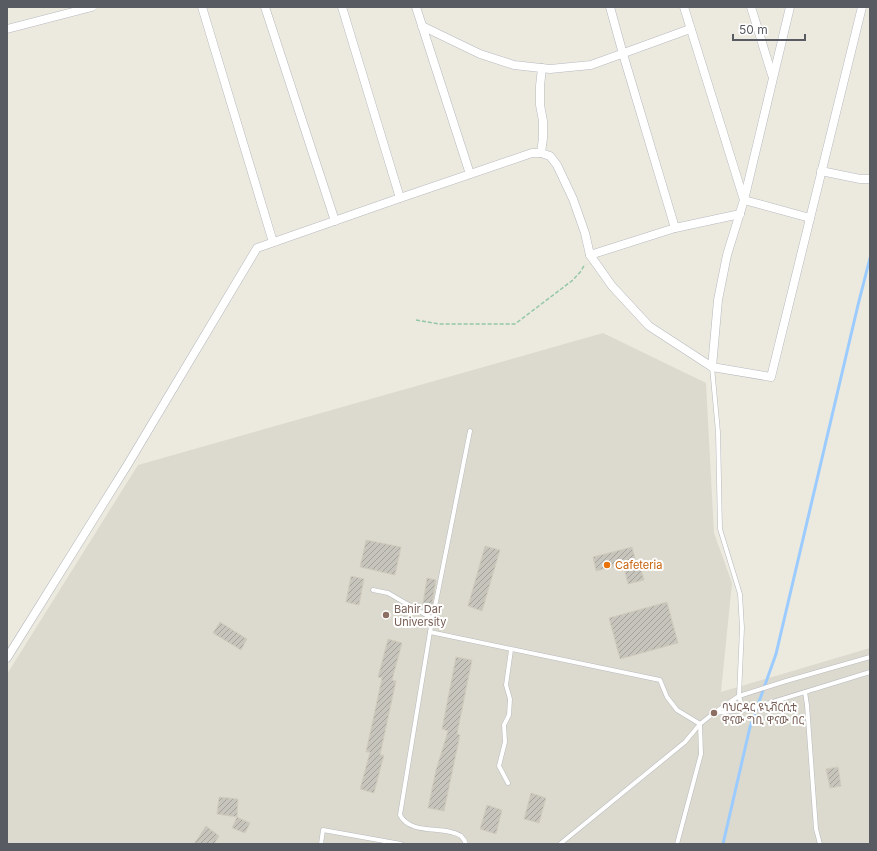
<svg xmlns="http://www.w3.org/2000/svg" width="877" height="851" font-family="Inter,'Noto Sans Ethiopic',sans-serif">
	<defs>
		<pattern id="building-hatch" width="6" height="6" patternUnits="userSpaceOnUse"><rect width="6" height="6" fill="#c7c4bc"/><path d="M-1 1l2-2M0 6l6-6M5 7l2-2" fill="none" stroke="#a4a29c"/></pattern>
	</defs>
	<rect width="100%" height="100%" fill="#eceadf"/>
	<!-- education -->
	<path fill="#dcdace" d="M603,333L706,383L714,533L732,583L721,692L870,648V844H7V674L138,465Z"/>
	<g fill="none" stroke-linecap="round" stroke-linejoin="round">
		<!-- stream -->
		<path stroke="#9cccff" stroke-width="3" d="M723,844L750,727L776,654L858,305L870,258"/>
	</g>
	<!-- building -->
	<g fill="url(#building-hatch)" stroke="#d1ccbd">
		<path d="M366,540L401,547L395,575L360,567Z"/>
		<path d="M485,546L500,550L482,611L468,606Z"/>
		<path d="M632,547L637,566L640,565L644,580L628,584L623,564L596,571L593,557Z"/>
		<path d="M351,576L364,579L359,605L346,602Z"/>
		<path d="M427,578L436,580L431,611L422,609Z"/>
		<path d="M667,602L678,643L620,659L609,618Z"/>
		<path d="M220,622L247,639L241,650L213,633Z"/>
		<path d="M388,639L402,643L392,680L396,681L380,755H384L374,793L360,789L370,752H366L382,678L378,677Z"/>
		<path d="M456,657L472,660L457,734L460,735L444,811L428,808L436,770L448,731L442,729Z"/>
		<path d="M838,767L841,786L830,788L826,769Z"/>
		<path d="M531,793L546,798L539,823L524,819Z"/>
		<path d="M219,797L238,799L237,817L217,814Z"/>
		<path d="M487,805L502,810L496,834L480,829Z"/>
		<path d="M237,817L250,823L245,833L232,828Z"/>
		<path d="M206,826L219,836L214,844H194Z"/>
	</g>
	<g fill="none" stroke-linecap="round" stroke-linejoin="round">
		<defs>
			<g id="service">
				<path d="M712,367L718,432L720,529L740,594L742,628L739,696L743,710"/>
				<path d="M373,590L388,593L433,619"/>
				<path d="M430,632L660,680L667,697L677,710L700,724"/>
				<path d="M805,692L807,705L816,829L820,844"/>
				<path d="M715,713L743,710L753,708L870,672"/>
				<path d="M508,783L499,766L505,742L504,725L509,715L510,699L506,685L511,650"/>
				<path d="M321,844L323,830L401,844"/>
				<path d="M466,844C465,841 463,838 461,836C444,825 411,836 400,815L430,632L470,431"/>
				<path d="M560,844L685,742L700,724L714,713L739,696L786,681L870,657"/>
				<path d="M677,844L701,754L700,724"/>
			</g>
			<g id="minor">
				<path d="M202,7L273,242"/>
				<path d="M265,7L335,221"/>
				<path d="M342,7L400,198"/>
				<path d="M416,7L470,174"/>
				<path d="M610,7L623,54L675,228"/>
				<path d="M684,7L744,200L810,218"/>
				<path d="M751,7L772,75"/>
				<path d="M422,26L480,54L514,65L550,69L591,65L690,29"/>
				<path d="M7,29L92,7"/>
				<path d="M541,153L543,138V121L540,105V86L542,68"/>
				<path d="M821,171L860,179H870"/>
				<path d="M590,255L675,228L740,214"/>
				<path d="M712,367L718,300L727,255L744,200L790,7"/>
				<path d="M7,658L128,464L257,248L400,198L532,153H541L550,156L557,165L573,199L585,233L590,255L612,286L649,326L712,367L771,377L862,7"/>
			</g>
		</defs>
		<!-- service casing -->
		<use href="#service" stroke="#b7b9bf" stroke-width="5"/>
		<!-- minor casing -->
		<use href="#minor" stroke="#b7b9bf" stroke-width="9"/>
		<!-- path -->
		<path stroke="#92c7a5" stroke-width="1.5" stroke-dasharray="4 2" stroke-linecap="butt" d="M416,320L439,324H515L573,280L581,271L585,264"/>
		<!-- service -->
		<use href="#service" stroke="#fff" stroke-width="4"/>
		<!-- minor -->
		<use href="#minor" stroke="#fff" stroke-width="8"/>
	</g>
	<!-- markers -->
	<circle fill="#e8710a" stroke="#fff" stroke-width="1.5" cx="607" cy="565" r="4"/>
	<g fill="#8d6e63" stroke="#fff" stroke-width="1.5">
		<circle cx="386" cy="615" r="4"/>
		<circle cx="714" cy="713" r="4"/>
	</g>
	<g text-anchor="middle" stroke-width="4" stroke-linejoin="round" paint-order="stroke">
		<!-- food labels -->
		<g font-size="11" fill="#c56008" stroke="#fff" text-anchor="start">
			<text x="615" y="569">Cafeteria</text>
		</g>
		<!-- education labels -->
		<g font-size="11" fill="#785e54" stroke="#fff" text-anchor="start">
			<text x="394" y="613">Bahir Dar<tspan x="394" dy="13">University</tspan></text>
			<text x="722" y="711">ባህርዳር ዩኒቭርሲቲ<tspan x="722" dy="13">ዋናው ግቢ ዋናው በር</tspan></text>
		</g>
	</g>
	<!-- border -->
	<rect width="877" height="851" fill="none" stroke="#585b61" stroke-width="16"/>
	<!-- scale -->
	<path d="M733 34v6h72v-6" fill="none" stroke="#585b61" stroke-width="2"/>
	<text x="739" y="34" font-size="12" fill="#585b61" stroke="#ffffff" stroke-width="3" paint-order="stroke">50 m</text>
</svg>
